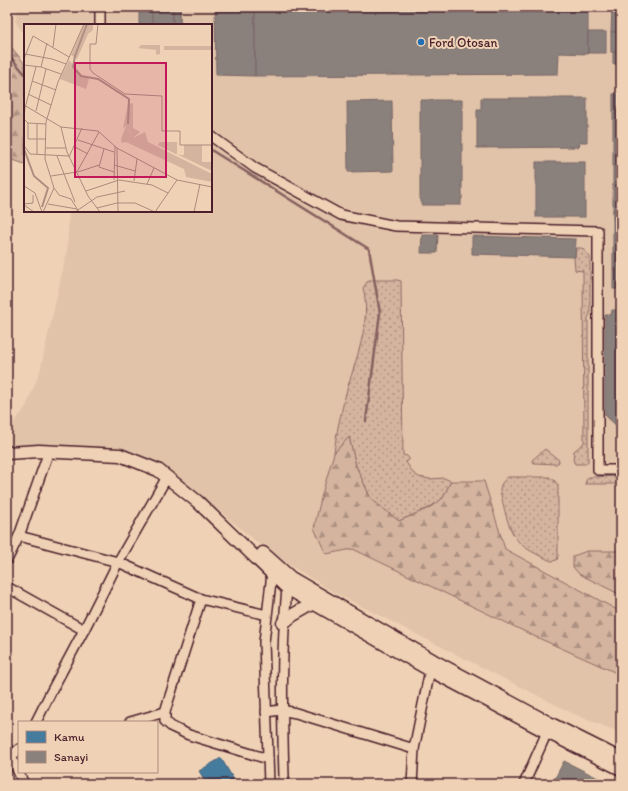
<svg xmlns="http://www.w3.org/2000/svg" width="628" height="791" font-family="Itim,sans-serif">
	<defs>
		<pattern id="grass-dots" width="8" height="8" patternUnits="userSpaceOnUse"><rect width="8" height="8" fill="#d4b49f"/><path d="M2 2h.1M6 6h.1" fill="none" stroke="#ae9282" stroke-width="1.8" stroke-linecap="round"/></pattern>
		<pattern id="forest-firs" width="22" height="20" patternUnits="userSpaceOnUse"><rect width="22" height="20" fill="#d4b49f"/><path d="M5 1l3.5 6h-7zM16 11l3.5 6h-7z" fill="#ae9282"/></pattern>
	</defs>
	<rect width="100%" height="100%" fill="#efd2b5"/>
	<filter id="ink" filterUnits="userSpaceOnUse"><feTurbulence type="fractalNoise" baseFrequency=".025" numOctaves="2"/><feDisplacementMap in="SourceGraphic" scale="8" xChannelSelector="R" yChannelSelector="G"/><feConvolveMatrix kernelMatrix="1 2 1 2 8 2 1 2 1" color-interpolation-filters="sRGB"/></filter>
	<g filter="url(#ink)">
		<!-- built -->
		<path fill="#e1c3a9" d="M19,7H621V733L574,714L335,593L270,553L161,463L121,449L38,444L7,447V431L26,407L40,371L67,251L69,211H211V25H25V36L15,21Z"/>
		<!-- grass -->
		<g fill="url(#grass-dots)" stroke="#8f6a65">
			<path d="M576,248H582L590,257V314L588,318V463L585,464H575L573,460L574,451L584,443L583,271L575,270L574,257H575Z"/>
			<path d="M372,280H397L401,281L403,455L407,456L409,458V460L406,462L413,473L419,477L430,479L444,478L451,481L443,498L429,508L399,521L371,499L356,466L349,437L334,453C336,433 341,413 346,393C355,361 372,322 363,288L367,282Z"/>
			<path d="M545,449L559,460V462L556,464L534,463L532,460Z"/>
			<path d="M621,476V484H585L587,478L590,477Z"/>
			<path d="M508,477H549L554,480L558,485V556L557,560L552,561L549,560C541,556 533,553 526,548C508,537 505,510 500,491C500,484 503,481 508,477Z"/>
		</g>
		<!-- forest -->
		<g fill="url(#forest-firs)" stroke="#8f6a65">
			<path d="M7,42L25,64V164L7,158Z"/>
			<path d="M349,437L356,466L371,499L399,521L429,508L443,498L451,481H484L505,549L621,612V675L534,636L353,549L326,554L314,528L322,494L334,453Z"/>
			<path d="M587,551H621V595L579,574L573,567V556Z"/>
		</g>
		<!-- public -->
		<path fill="#457b9d" stroke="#465f7b" d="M221,758L234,780L226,784H207L199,771Z"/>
		<!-- industry -->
		<g fill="#8a817c" stroke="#776464">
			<rect x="139" y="7" width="41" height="18"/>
			<rect x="152" y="7" width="21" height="18"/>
			<rect x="173" y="7" width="7" height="18"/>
			<path d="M215,7H255V76L216,75Z"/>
			<path d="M255,7H588V54L559,53L558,74L255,76Z"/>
			<path d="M612,7H621V32H611Z"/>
			<rect x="588" y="32" width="18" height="21"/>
			<rect x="611" y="32" width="10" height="20"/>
			<rect x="613" y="52" width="8" height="12"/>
			<rect x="613" y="94" width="8" height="195"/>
			<path d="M481,98H587V142H580L579,147L477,148V110H481Z"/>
			<path d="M420,100H462V199H461V205H421V199H420Z"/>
			<path d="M392,101L393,171L348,172L347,102Z"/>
			<rect x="536" y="162" width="49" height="55"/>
			<rect x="613" y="210" width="8" height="9"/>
			<path d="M422,235H438L437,253H421Z"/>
			<path d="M472,236L576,239L575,257L472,254Z"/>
			<path d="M612,310H621V430L605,415V315H611Z"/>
			<path d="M564,761L610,784H552Z"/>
		</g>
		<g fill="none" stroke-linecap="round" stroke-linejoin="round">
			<!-- stream -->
			<g stroke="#87615f" stroke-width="2.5">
				<path d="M7,53L25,74"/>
				<path d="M211,150L369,249L380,313L366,421"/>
			</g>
			<defs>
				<g id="street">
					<path d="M100,7V25"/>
					<path d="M211,136L255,168L341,215L396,226L598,231V470H621"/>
					<path d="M19,536L118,562L201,599L267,615"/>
					<path d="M7,560L19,536L49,451"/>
					<path d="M7,587L84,630"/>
					<path d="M201,599L168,702L165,712V721L172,727L189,735L268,759"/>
					<path d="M266,712L281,710L296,713L414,749"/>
					<path d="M36,722L51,692L84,630L118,562L167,477"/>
					<path d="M130,722L165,712"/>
					<path d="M7,748L24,784"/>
					<path d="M7,757H11L19,749"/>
					<path d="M269,784L264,642L272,573"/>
					<path d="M283,784L284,776C282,713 281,651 287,588"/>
					<path d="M412,784L414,749L430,670"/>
					<path d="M524,784L547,732"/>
				</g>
				<g id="secondary">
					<path d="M7,453L39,451L120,455L158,470L198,502L287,588L430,670L547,732L621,769"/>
					<path d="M263,553L291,578L434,661L551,724L621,759"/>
					<path d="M283,623L293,615L314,603"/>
				</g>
			</defs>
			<!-- street casing -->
			<use href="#street" stroke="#4a1f2b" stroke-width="12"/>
			<!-- secondary casing -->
			<use href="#secondary" stroke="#4a1f2b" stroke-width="15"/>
			<!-- street -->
			<use href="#street" stroke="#efd2b5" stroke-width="9"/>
			<!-- secondary -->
			<use href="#secondary" stroke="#efd2b5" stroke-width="12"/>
		</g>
	</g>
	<!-- markers -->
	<circle fill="#1f6fb2" stroke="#efd2b5" stroke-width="1.5" cx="421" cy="42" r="4"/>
	<g text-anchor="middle" stroke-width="4" stroke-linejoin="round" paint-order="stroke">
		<!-- poi labels -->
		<g font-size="13" fill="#4a1f2b" stroke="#efd2b5" text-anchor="start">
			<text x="429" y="47">Ford Otosan</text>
		</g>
	</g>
	<!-- overview -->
	<g transform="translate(24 24)">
		<rect width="188" height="188" fill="#efd2b5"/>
		<path d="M60,0H69V6L64,10L53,35L47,31ZM117,21H136V30L132,31V26L114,24ZM140,22H188V26H140ZM109,79V104L116,108L109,114L102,102L99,104L104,80ZM153,118V130L156,131H160V121H178V138H188V147L134,121L136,118Z" fill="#d4b49f"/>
		<path d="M45,36L58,51L65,55L62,65L36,55ZM102,102L109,114L121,108L124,118L188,150V158L162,153L160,145L102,118L98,119L97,115ZM153,118L152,130L134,121L136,118ZM171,127H174L178,138H188V144L167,136Z" fill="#d4b49f"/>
		<path fill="none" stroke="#b08d81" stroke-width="2" d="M63,0L51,32L49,43L57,52L74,55L105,75L104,100M0,125L10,152L24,164L18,183"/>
		<path fill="none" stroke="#ad8a7e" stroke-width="1" d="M74,0L72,20H66V45L69,49L101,70L138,72V107H156V121H188M29,23L32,0M1,30L28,35L42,40M0,35L9,12L45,33M0,41L17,43L37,50M12,43L1,84L0,95L4,99L22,100M17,43L23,19M8,57L32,66M4,70L27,81M0,81L37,103L74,107L93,124L153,156L188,163M12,87L22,45M4,99V115H22M13,100V130M37,103L43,128L64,172L76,188M54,116L90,128M1,123L6,130L45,132M51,123L64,130M22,124H42M93,124L94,188M80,125L75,143L90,148M33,132L51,178M45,133L58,104M90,141L111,147M54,148L75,141M27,152L53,148L75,108M90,156L91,122M110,157L113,135M123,160L130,144M0,162L11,169L18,188M30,164L35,171L47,175L55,188M62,167L95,156L128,161L144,169M0,180L9,179V171M24,180L53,185M0,181L10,188M73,184L93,179H111L131,188L153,156M19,188L30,164L21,135L22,98L34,58L60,0M51,188L73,173L101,167M170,188L176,160"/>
		<path fill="#c2185b" fill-opacity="0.15" stroke="#c2185b" stroke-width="2" d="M51,39H142V153H51Z"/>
		<rect width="188" height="188" fill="none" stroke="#4a1f2b" stroke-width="2"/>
	</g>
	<!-- margin -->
	<rect width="628" height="791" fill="none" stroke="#efd2b5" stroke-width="24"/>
	<rect x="12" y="12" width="604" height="767" fill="none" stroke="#4a1f2b" stroke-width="1.5" filter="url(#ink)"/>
	<!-- legend -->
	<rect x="18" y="721" width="140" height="52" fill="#efd2b5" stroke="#ad8a7e"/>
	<rect x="26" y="731" width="20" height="12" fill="#457b9d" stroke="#ad8a7e"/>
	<text x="54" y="741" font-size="12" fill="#4a1f2b">Kamu</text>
	<rect x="26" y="751" width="20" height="12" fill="#8a817c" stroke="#ad8a7e"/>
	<text x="54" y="761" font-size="12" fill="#4a1f2b">Sanayi</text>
</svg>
